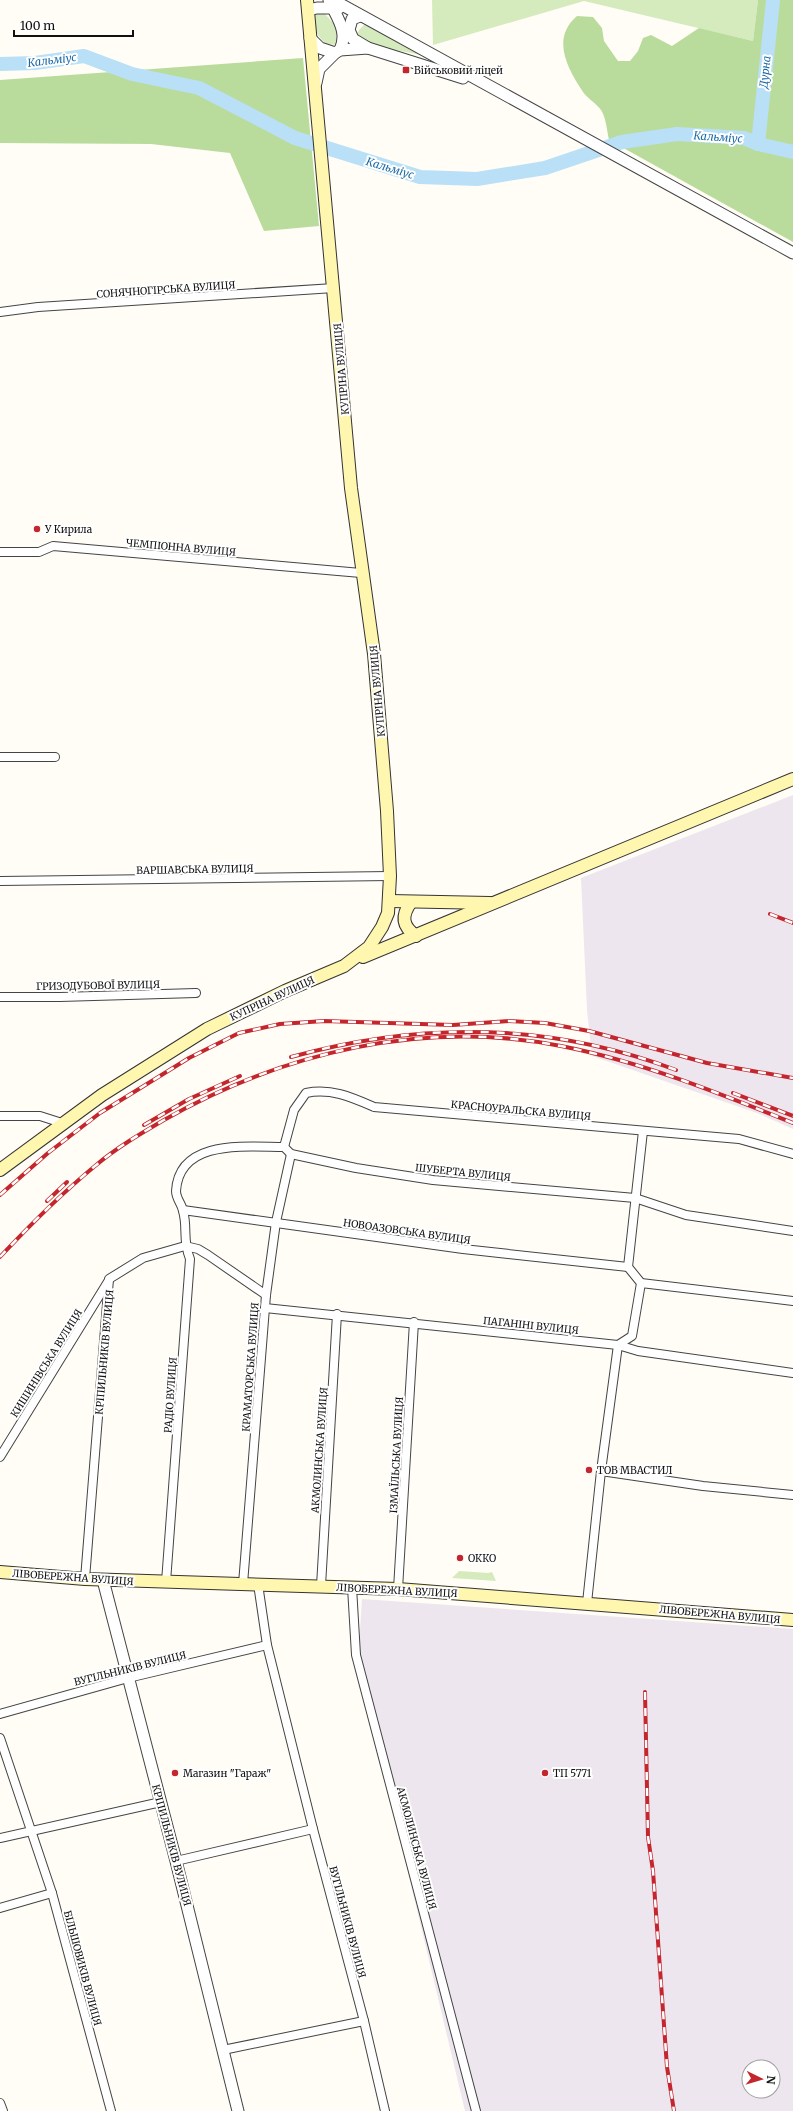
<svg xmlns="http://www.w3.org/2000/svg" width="793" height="2111" font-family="Merriweather,serif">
	<rect width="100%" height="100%" fill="#fffdf5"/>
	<!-- industrial -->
	<g fill="#eee6ef" fill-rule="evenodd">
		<path d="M793,795V1129L757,1113L592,1056L587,1010L581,878Z"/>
		<path d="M362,1599L793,1629V2111H465L358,1663ZM749,2067H773V2091H749Z"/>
	</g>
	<!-- green -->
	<g fill="#d5ebbd">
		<path d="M432,0H758L753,41L584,1L433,45Z"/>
		<path d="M314,12L324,13L337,27L341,35L338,44L328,45C316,38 314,26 314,12Z"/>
		<path d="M364,25L371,26L422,55L367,45L357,35L359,30Z"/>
		<path d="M459,1571L488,1573L492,1572L496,1581L452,1578Z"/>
	</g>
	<!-- forest -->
	<g fill="#b9dc9c">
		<path d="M758,0H793V242L609,140C607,131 606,117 601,110C596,103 588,99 583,92C567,68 551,38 577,16L593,17L602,28L604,41L618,61H630L638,51L643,38L651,35L672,46L699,28L753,41Z"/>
		<path d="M303,58L319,226L264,231L230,153L151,144L0,143V80Z"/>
	</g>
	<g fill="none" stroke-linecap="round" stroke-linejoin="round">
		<!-- river -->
		<g stroke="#b9e0f7" stroke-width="14">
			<path d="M0,64L35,63L84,56L132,74L199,88L295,138L420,177L477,179L545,168L622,142L677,134L744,138L758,144L793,152"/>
			<path d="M758,144L773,0"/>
		</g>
		<defs>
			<g id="minor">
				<path d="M0,312L38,307L334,288"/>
				<path d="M0,552H39L53,546L361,573"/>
				<path d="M0,757H55"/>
				<path d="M0,881L390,876"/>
				<path d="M0,997H60L196,993"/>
				<path d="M0,1116H40L62,1123"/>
				<path d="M284,1147L294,1110L306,1093C331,1088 351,1097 374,1107L739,1139L793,1154"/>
				<path d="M183,1210L463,1249L628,1267"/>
				<path d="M641,1283L793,1301"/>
				<path d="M265,1308L618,1345L638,1351L793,1373"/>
				<path d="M0,1457L109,1280"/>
				<path d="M601,1471L703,1486L793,1495"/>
				<path d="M85,1579L109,1279L143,1258L185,1246L198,1249L208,1255L266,1295"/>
				<path d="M166,1582L190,1259C182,1239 188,1228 183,1211C182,1204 176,1199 176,1191C179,1138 248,1147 284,1147L291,1154L356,1168L433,1180L635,1198L686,1215L793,1231"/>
				<path d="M243,1584L266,1295L276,1222L291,1154"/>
				<path d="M258,1584L267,1645L313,1829L364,2021L385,2111"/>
				<path d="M321,1586L337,1314"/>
				<path d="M352,1587L356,1655L476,2111"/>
				<path d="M398,1589L414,1322"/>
				<path d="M587,1603L601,1471L618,1345L632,1336L641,1283L628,1267L643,1131"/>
				<path d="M0,1714L128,1678L267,1645"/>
				<path d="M0,1738L52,1893L111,2111"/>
				<path d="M0,1838L161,1802"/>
				<path d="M176,1861L313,1829"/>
				<path d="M0,1908L52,1893"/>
				<path d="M223,2050L364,2021"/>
				<path d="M0,2103L3,2111"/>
			</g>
			<g id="tertiary">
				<path d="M329,0C336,17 349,31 340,50"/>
				<path d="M333,0L793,253"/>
				<path d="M308,10L317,8H339"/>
				<path d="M360,16L352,19L349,30L353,39L368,48"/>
				<path d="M310,38L320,48L335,53"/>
				<path d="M316,83L319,69L335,53L340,50L368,48L463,78"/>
				<path d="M103,1580L176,1861L238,2111"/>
			</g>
			<g id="secondary">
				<path d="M390,901L490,903"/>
				<path d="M411,902C401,916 402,926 416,936"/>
				<path d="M363,957L793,779"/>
				<path d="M0,1170L102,1095L207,1029L285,991L344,966L369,947L382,927L388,913L390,876L387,811L374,654L351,488L307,0"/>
				<path d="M0,1572L85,1579L398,1589L793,1620"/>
			</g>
		</defs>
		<!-- minor casing -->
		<use href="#minor" stroke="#444" stroke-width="10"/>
		<!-- tertiary casing -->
		<use href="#tertiary" stroke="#444" stroke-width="13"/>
		<!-- secondary casing -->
		<use href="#secondary" stroke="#333" stroke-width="14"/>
		<!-- minor -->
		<use href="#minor" stroke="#fff" stroke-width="8"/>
		<!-- tertiary -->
		<use href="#tertiary" stroke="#fff" stroke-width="11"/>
		<!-- secondary -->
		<use href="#secondary" stroke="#fff6b0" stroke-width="12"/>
		<defs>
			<g id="rail">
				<path d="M770,914L793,923"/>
				<path d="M291,1057C421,1021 549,1022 676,1070"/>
				<path d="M733,1093L793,1116"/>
				<path d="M144,1125L189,1099L240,1076"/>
				<path d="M0,1195L48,1153L100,1113L189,1058L239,1033L280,1024L324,1021L453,1025L509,1021L545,1023L589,1031L707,1063L793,1078"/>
				<path d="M47,1201L67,1182"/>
				<path d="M0,1257C30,1225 61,1194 95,1166C116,1148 140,1134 164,1120C283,1052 425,1019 561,1046C642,1062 716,1092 793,1123"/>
				<path d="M645,1692L648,1837L653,1871L667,2067L674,2111"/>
			</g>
		</defs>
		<!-- rail casing -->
		<use href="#rail" stroke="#c4262e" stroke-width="4"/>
		<!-- rail -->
		<use href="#rail" stroke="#fff" stroke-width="2.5" stroke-dasharray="8" stroke-linecap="butt"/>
	</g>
	<!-- markers -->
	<g fill="#c4262e" stroke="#fff" stroke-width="1.5">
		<rect x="402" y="66" width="8" height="8" rx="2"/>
		<circle cx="37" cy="529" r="4"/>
		<circle cx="589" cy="1470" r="4"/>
		<circle cx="460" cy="1558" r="4"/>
		<circle cx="175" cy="1773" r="4"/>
		<circle cx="545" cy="1773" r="4"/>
	</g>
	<g text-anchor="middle" stroke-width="4" stroke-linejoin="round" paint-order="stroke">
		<!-- poi labels -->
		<g font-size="10" fill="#111" stroke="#fff" text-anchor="start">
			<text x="414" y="74">Військовий ліцей</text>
			<text x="45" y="533">У Кирила</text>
			<text x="597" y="1474">ТОВ МВАСТИЛ</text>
			<text x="468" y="1562">ОККО</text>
			<text x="183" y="1777">Магазин "Гараж"</text>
			<text x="553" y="1777">ТП 5771</text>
		</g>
		<!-- street labels -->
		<g font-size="10" fill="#111" stroke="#fff">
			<text transform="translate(166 289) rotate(-4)" y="4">СОНЯЧНОГІРСЬКА ВУЛИЦЯ</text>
			<text transform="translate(341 369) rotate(-95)" y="4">КУПРІНА ВУЛИЦЯ</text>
			<text transform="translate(181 547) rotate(5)" y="4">ЧЕМПІОННА ВУЛИЦЯ</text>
			<text transform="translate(377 691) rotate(-95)" y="4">КУПРІНА ВУЛИЦЯ</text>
			<text transform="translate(195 869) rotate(-1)" y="4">ВАРШАВСЬКА ВУЛИЦЯ</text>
			<text transform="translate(98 985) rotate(-1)" y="4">ГРИЗОДУБОВОЇ ВУЛИЦЯ</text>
			<text transform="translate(272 998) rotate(-25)" y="4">КУПРІНА ВУЛИЦЯ</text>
			<text transform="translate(521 1110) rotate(5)" y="4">КРАСНОУРАЛЬСКА ВУЛИЦЯ</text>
			<text transform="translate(463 1172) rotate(6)" y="4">ШУБЕРТА ВУЛИЦЯ</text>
			<text transform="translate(407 1231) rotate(8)" y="4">НОВОАЗОВСЬКА ВУЛИЦЯ</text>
			<text transform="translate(531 1325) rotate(6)" y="4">ПАГАНІНІ ВУЛИЦЯ</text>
			<text transform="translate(104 1352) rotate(-85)" y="4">КРІПИЛЬНИКІВ ВУЛИЦЯ</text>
			<text transform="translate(46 1363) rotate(-58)" y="4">КИШИНІВСЬКА ВУЛИЦЯ</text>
			<text transform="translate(250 1367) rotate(-86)" y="4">КРАМАТОРСЬКА ВУЛИЦЯ</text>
			<text transform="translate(170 1395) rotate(-86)" y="4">РАДІО ВУЛИЦЯ</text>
			<text transform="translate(319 1450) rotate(-86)" y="4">АКМОЛИНСЬКА ВУЛИЦЯ</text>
			<text transform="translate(396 1455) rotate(-87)" y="4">ІЗМАЇЛЬСЬКА ВУЛИЦЯ</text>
			<text transform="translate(73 1577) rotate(4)" y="4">ЛІВОБЕРЕЖНА ВУЛИЦЯ</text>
			<text transform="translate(397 1590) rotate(3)" y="4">ЛІВОБЕРЕЖНА ВУЛИЦЯ</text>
			<text transform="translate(720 1614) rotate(5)" y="4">ЛІВОБЕРЕЖНА ВУЛИЦЯ</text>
			<text transform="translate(130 1668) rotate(-14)" y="4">ВУГІЛЬНИКІВ ВУЛИЦЯ</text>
			<text transform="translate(172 1845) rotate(75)" y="4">КРІПИЛЬНИКІВ ВУЛИЦЯ</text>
			<text transform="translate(417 1848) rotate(75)" y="4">АКМОЛИНСЬКА ВУЛИЦЯ</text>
			<text transform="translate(348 1922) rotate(75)" y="4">ВУГІЛЬНИКІВ ВУЛИЦЯ</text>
			<text transform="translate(83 1968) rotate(75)" y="4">БІЛЬШОВИКІВ ВУЛИЦЯ</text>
		</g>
		<!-- water labels -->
		<g font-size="11" font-style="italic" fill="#1768a6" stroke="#fff">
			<text transform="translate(52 60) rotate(-7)" y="4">Кальміус</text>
			<text transform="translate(765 72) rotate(-84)" y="4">Дурна</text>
			<text transform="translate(718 137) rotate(4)" y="4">Кальміус</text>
			<text transform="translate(390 168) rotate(17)" y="4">Кальміус</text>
		</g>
	</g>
	<!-- north arrow -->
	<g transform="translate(761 2079) rotate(95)"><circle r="19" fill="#ffffff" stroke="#a0a0a0"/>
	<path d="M0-3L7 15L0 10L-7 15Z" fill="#c4262e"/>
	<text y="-6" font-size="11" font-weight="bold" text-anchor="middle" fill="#111111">N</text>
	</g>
	<!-- scale -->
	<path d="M14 30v6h119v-6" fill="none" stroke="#111111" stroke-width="2"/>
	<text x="20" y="30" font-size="12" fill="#111111" stroke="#ffffff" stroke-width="3" paint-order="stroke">100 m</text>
</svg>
